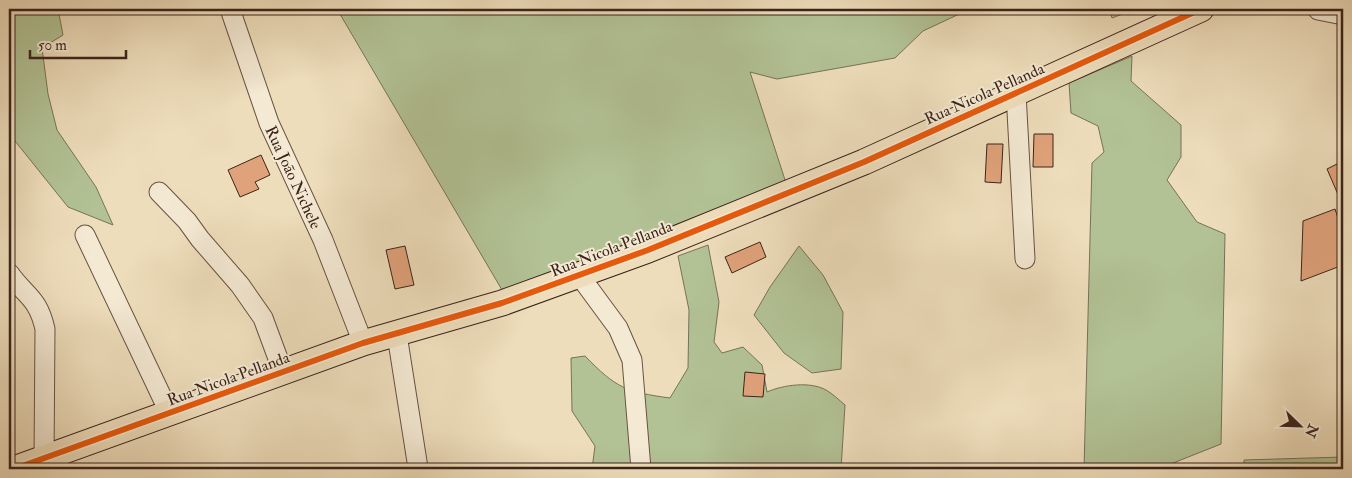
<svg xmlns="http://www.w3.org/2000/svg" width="1352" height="478" font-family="'IM FELL Double Pica',serif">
	<rect width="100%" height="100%" fill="#edb"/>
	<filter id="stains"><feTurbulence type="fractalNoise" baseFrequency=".004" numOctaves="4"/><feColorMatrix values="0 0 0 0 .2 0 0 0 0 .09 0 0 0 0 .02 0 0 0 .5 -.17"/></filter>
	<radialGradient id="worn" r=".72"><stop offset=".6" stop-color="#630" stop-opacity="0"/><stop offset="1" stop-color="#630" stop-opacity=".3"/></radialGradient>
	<!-- green -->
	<g fill="#b2c295" stroke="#767358">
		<path d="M9,9H58L63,35L42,48L48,94L57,130L96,187L113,225L68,207L15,141H9Z"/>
		<path d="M337,9H970L923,31L895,58L777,79L750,72L786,183L502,290Z"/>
		<path d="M1109,9H1136L1112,18Z"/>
		<path d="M1132,56L1131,81L1181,125V157L1167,180L1197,222L1225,234L1221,444L1158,469H1084L1092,163L1104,152L1098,126L1071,113L1069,83Z"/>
		<path d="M708,245L719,302L714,342L722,353L743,347L762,365L767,392C783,385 810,381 826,390C833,394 839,400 845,405L841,469H647L643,466H631L630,469H592L595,446L572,411L571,358L585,356C616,388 626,392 670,398L688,368L689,310L678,256Z"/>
		<path d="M799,246L823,275L843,312L841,369L812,373L784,353L754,315L770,287Z"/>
		<path d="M1343,457V469H1244V460Z"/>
	</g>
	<!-- building -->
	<g fill="#e0a27a" stroke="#3b241b">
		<path d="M1034,134H1053V167H1033Z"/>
		<path d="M987,144H1003L1001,183L985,182Z"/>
		<path d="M261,155L270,175L255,182L259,189L240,197L228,170Z"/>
		<path d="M1343,161V206L1327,169Z"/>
		<path d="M1335,209L1343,233V265L1301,281L1303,221Z"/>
		<path d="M760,242L766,257L732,273L725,257Z"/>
		<path d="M405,246L414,285L395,289L386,250Z"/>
		<path d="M745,372L765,374L763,397L743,396Z"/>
	</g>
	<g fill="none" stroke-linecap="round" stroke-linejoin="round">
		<defs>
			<g id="minor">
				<path d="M230,9L269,123L323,240L363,343"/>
				<path d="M1318,10L1343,15"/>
				<path d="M1016,93L1025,259"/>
				<path d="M159,192L187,221L200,239L240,285L263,318L283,372"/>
				<path d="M85,235L170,414"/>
				<path d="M9,273C25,296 38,297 45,329L44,460"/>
				<path d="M579,275L618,328L632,360L641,469"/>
				<path d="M397,335L418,468"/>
			</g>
			<path id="major" d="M14,469L363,343L502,303L648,250L864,162L1201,9"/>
		</defs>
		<!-- minor casing -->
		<use href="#minor" stroke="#685243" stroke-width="21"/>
		<!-- major casing -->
		<use href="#major" stroke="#3b241b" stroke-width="27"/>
		<!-- minor -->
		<use href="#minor" stroke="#f4e9d3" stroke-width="19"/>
		<!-- major -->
		<use href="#major" stroke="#edb" stroke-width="25"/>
		<defs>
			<path id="cycleway" d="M14,469L363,343L502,303L648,250L864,162L1201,9"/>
		</defs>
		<!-- cycleway casing -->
		<use href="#cycleway" stroke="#f4e9d3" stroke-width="9"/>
		<!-- cycleway -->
		<use href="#cycleway" stroke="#e8590c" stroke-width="6"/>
	</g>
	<g text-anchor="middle" stroke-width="4" stroke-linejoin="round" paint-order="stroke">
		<!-- street labels -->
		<g font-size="16" fill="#3b241b" stroke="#f4e9d3">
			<text transform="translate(984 93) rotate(-24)" y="6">Rua Nicola Pellanda</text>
			<text transform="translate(294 177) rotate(65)" y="6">Rua João Nichele</text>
			<text transform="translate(611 248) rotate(-21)" y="6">Rua Nicola Pellanda</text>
			<text transform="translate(228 378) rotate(-20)" y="6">Rua Nicola Pellanda</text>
		</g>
	</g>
	<!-- margin -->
	<rect width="1352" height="478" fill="none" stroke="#edb" stroke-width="30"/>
	<rect x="10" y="10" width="1332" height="458" fill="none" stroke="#3b241b" stroke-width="2.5"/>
	<rect x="15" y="15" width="1322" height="448" fill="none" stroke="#3b241b"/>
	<!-- north arrow -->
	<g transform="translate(1300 426) rotate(113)" stroke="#f4e9d3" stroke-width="4" paint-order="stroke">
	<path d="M0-4L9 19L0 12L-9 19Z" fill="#3b241b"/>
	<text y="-8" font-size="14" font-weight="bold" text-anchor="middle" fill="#3b241b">N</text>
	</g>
	<!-- scale -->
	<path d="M30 50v8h96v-8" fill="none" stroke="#3b241b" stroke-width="2.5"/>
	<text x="38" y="50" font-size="15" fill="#3b241b" stroke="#f4e9d3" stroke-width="4" paint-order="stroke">50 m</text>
	<rect width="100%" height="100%" filter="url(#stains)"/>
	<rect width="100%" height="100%" fill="url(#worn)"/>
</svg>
